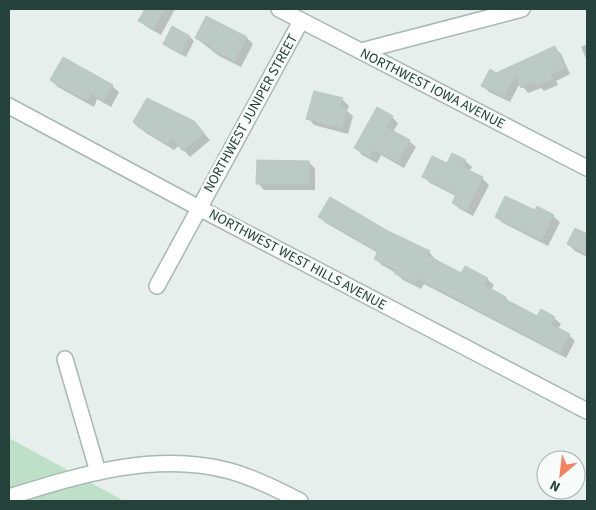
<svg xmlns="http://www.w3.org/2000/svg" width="596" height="510" font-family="'Source Sans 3',sans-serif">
	<rect width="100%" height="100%" fill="#e6efeb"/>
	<!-- green -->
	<path fill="#bfe0c8" d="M9,438L124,501H9Z"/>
	<!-- shadow -->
	<g fill="#0003">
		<path d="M141,9H175L161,35L147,27L140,21L145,11Z"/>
		<path d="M172,28L190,37L194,41L186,57L169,48L164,44Z"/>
		<path d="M196,38H247L253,44L241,67L219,56Z"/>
		<path d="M587,44V61L581,47Z"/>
		<path d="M555,48L561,54L570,74L556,81L558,85L544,91L541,88L528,93L520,83L510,102L489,92L483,86L496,74Z"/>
		<path d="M51,80L112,86L119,92L111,107L97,99L94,107L58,87Z"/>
		<path d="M342,99L349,106L347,111L353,116L348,134L314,125L308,118Z"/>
		<path d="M392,117L398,123L393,132L409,141L416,147L404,168L381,155L377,163L362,155L356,148Z"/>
		<path d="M135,122L200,129L210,140L190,157L179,145L174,150L146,133Z"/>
		<path d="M465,161L472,167L469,172L482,178L489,185L473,216L460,209L453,203L456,196L430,183L423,176L448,165Z"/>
		<path d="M309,162L315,169V190H264L258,183Z"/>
		<path d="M535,212L553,216L560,222L548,246L503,223L496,217Z"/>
		<path d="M320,217L388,232L429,252L435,259V261L461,275L487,279L494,285L491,290L506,298L511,304L537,317L554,318L561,324L558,329L569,335L575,341L566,358L424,284L421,289L403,280L396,273L382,265L375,258L378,253L326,223Z"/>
		<path d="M575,229L587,235V257L575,251L568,244Z"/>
	</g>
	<!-- building -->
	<g fill="#bbcac4" stroke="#b8c9c2">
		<path d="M145,9H165L154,29L138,21Z"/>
		<path d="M206,16L247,37L235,61L211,49L212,47L195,38Z"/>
		<path d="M172,26L190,36L181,54L163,44Z"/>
		<path d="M555,46L565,68L551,74L553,79L537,86L535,82L521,88L515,75L504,97L481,86L490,69L496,73Z"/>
		<path d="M63,57L113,85L104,101L91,94L87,101L50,80Z"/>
		<path d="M314,91L343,98L340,107L347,109L342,128L306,119Z"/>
		<path d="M147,98L194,121L204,133L183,151L172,139L167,144L138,127L133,122Z"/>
		<path d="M377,107L393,116L386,127L410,140L397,162L374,150L370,157L354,148Z"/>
		<path d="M452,153L466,160L462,167L483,177L466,211L452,203L456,194L422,177L432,156L447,163Z"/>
		<path d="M257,160L309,161V184H256Z"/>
		<path d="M505,196L535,210L537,206L554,215L541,240L495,217Z"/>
		<path d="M330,197L388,231L430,251L427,255L461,273L465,266L488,278L484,285L506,297L505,299L537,316L541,309L555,317L551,324L570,334L560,353L417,278L414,284L394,273L396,270L374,259L378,251L318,217Z"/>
		<path d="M575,228L587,234V254L567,244Z"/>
	</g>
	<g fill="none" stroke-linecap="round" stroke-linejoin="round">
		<defs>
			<g id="minor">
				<path d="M279,9L587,168"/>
				<path d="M361,51L522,9"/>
				<path d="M9,106L199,208L587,411"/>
				<path d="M157,286L301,21"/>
				<path d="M65,359L98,472"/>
				<path d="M9,497C80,475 155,451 230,471C255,478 277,489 300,501"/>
			</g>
		</defs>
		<!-- minor casing -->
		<use href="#minor" stroke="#a8b8b2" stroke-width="18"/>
		<!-- minor -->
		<use href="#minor" stroke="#fff" stroke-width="15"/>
	</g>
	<g text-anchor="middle" stroke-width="5" stroke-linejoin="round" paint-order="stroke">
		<!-- street labels -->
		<g font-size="14" fill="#24423a" stroke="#f7fbf9">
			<text transform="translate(433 88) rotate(27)" y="5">NORTHWEST IOWA AVENUE</text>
			<text transform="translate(250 113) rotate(-61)" y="5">NORTHWEST JUNIPER STREET</text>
			<text transform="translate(298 259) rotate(28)" y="5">NORTHWEST WEST HILLS AVENUE</text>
		</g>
	</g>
	<!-- border -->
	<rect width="596" height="510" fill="none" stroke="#24423a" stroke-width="20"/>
	<!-- north arrow -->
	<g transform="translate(561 475) rotate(208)"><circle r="24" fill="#f7fbf9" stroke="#a3b1ad"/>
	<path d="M0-4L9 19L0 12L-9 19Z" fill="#f4845f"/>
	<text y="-8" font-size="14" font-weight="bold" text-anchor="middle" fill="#24423a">N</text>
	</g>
</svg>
